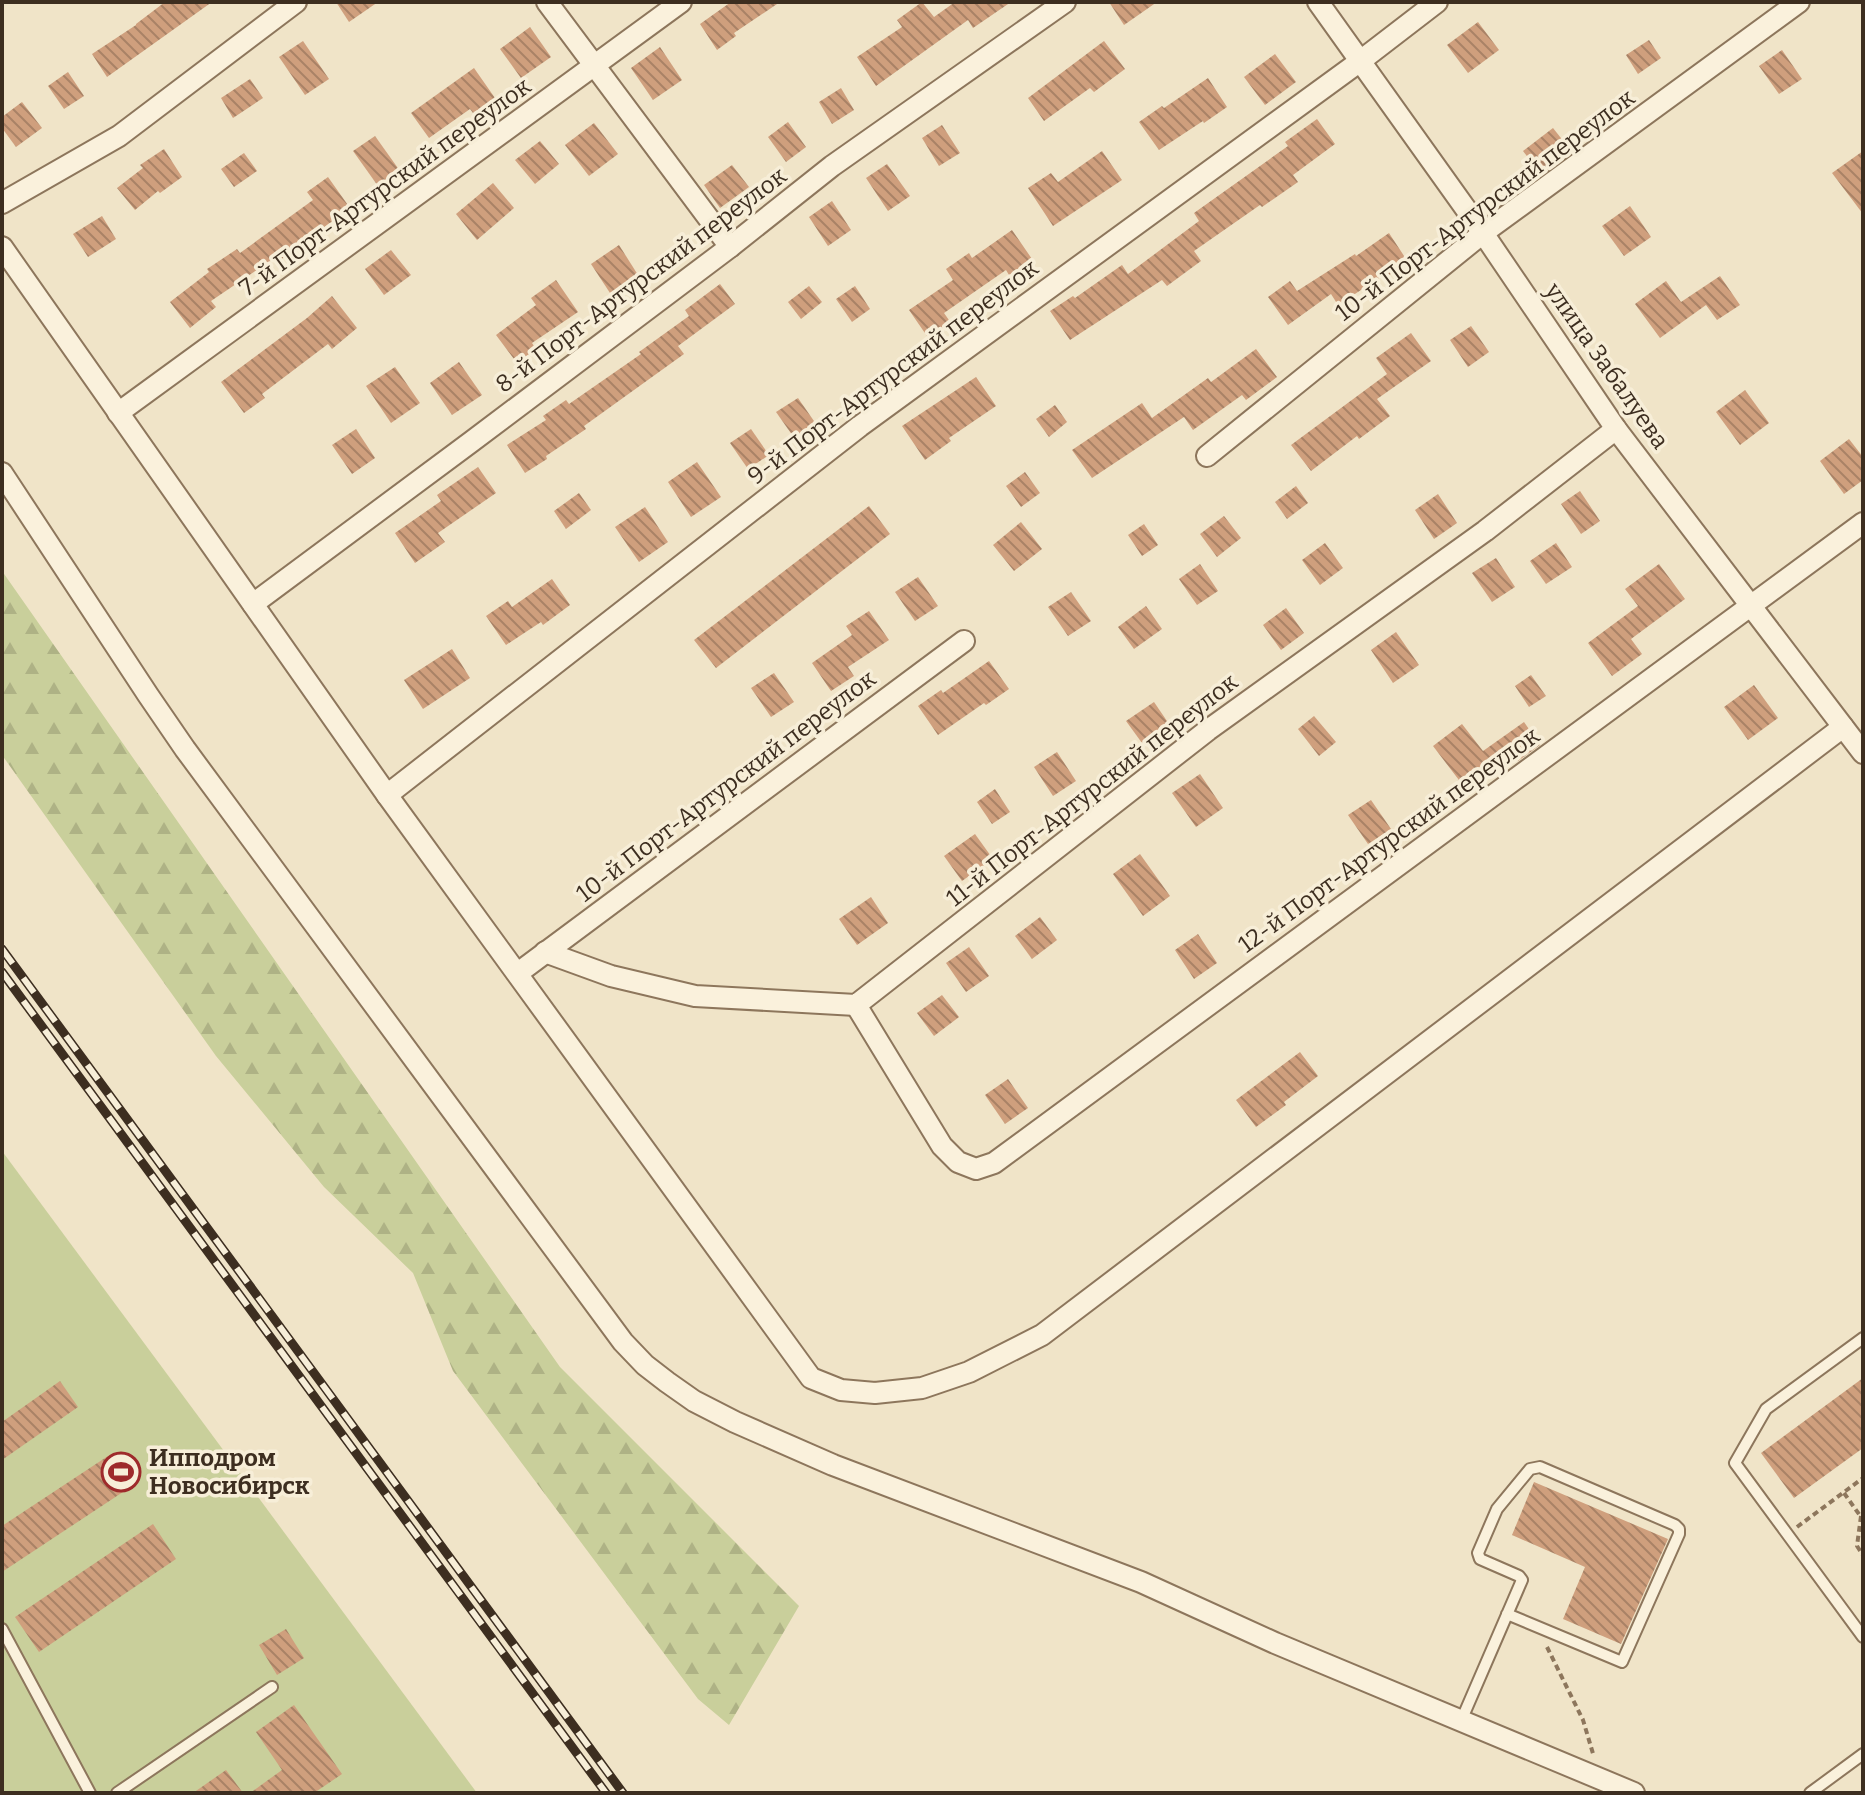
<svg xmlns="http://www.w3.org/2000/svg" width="1865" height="1795" font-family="Bitter,serif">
	<defs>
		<pattern id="forest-firs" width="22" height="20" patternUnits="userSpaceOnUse" patternTransform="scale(2)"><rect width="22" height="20" fill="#c9cf9b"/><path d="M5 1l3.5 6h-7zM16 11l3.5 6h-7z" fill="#aeb285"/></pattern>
		<pattern id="building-back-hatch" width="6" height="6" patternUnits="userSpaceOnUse" patternTransform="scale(2)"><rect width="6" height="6" fill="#cf9f7d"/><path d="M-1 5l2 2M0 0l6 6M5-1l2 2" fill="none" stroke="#a98266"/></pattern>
	</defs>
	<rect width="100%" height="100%" fill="#f0e4c8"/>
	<!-- grass -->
	<path fill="#c9cf9b" d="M2,1151L477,1793H2Z"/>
	<!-- forest -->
	<path fill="url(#forest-firs)" d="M2,571L560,1367L799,1606L729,1725L698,1699L453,1371L413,1273L324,1187L216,1056L2,755Z"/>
	<!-- building -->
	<g fill="url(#building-back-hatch)">
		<path d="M165,2H212L107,77L92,54L136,25V24Z"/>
		<path d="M336,2H378L349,22Z"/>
		<path d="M731,2H780L734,33L736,36L717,50L700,24Z"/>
		<path d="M922,2L934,17L955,2H1011L973,28L968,20L876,86L857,57L902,27L897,20Z"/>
		<path d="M1109,2H1157L1124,25Z"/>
		<path d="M1478,22L1499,50L1468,73L1447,45Z"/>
		<path d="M530,27L551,57L521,78L500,49Z"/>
		<path d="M1649,40L1661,58L1638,74L1626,55Z"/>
		<path d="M303,41L329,79L305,95L279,57Z"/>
		<path d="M1104,41L1125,69L1094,92L1090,88L1044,121L1028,98Z"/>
		<path d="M660,47L682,80L653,100L631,68Z"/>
		<path d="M1782,50L1802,79L1779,94L1759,66Z"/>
		<path d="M1275,54L1296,82L1265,105L1244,77Z"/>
		<path d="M474,68L495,98L473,113L470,109L429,138L411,113Z"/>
		<path d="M68,72L84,96L64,109L48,86Z"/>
		<path d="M1208,78L1227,107L1204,123L1203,121L1159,150L1139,122L1162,106L1164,108Z"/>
		<path d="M250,79L263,98L233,118L221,98Z"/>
		<path d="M841,88L854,110L832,124L819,102Z"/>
		<path d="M22,102L42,128L16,147L2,128V117Z"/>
		<path d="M1317,119L1335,144L1293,175L1298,182L1262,207L1260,205L1194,251L1201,261L1167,286L1162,280L1070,340L1050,311L1073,296L1075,298L1122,265L1128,274L1199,221L1194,213L1288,146L1285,142Z"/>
		<path d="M788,122L806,147L786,162L768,137Z"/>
		<path d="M594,123L618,154L589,176L565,145Z"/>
		<path d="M942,125L960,153L939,166L922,138Z"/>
		<path d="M1553,128L1572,152L1541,175L1523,151Z"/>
		<path d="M375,136L400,171L378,186L353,151Z"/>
		<path d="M540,141L559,164L535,184L515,160Z"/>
		<path d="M164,149L182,177L160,193L158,191L135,210L117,188L143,168L140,165Z"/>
		<path d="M1102,151L1122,180L1053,226L1028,188L1051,173L1058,182Z"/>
		<path d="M1863,151V214L1832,173Z"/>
		<path d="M244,153L257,171L234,187L221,169Z"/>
		<path d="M887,164L910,196L888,211L866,178Z"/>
		<path d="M732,165L749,187L720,208L704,185Z"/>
		<path d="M328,177L350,208L279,261L276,257L211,301L216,307L190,328L170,302L209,272L207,269L237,249L240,253L313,200L307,192Z"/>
		<path d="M493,183L514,208L477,240L456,214Z"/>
		<path d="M832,201L851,230L828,246L809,217Z"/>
		<path d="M1630,206L1651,237L1624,256L1602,226Z"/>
		<path d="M102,216L116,239L88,257L73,234Z"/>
		<path d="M1012,230L1032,259L1009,275L1006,270L944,313L951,323L929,339L909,310L953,280L946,269L969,253L972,258Z"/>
		<path d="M1389,233L1408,262L1385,278L1384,275L1338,305L1331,294L1288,325L1268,297L1290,281L1297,291L1355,254L1356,256Z"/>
		<path d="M619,245L638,275L610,293L591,264Z"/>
		<path d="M391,250L411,275L384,295L365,269Z"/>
		<path d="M1720,276L1740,305L1717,320L1706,305L1660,338L1635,304L1666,281L1681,302Z"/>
		<path d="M556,280L578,312L532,343L536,349L517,363L496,335L536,305L531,298Z"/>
		<path d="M720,284L735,304L678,346L684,354L584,426L586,429L546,456L547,459L525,473L507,445L546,420L543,416L566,400L569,404L641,354L639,352L689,316L685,310Z"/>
		<path d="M809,286L822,302L801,319L788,302Z"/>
		<path d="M855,286L870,309L852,322L836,299Z"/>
		<path d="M332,296L357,328L332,349L328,344L262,394L265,398L244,413L221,382L307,318Z"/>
		<path d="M1471,326L1489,352L1468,367L1450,340Z"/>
		<path d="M1411,333L1431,361L1377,399L1390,416L1359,439L1357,436L1311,471L1291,445L1387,374L1376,358Z"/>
		<path d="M1256,349L1277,377L1246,400L1242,395L1193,430L1184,417L1092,478L1072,450L1142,403L1152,418L1208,378L1211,382Z"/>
		<path d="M459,362L482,395L452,415L430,383Z"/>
		<path d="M395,367L420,403L391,423L366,386Z"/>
		<path d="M976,377L996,406L949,438L951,441L925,460L902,426Z"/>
		<path d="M1745,390L1769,423L1740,445L1716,412Z"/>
		<path d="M798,398L816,424L795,439L776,412Z"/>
		<path d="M1055,405L1067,422L1049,437L1036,419Z"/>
		<path d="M356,429L375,458L352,474L332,445Z"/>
		<path d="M751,429L769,455L748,469L730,443Z"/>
		<path d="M1849,439L1863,457V480L1844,494L1820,461Z"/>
		<path d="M697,462L721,497L691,517L668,482Z"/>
		<path d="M478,467L496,493L438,533L445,542L415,563L395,533L441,501L437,495Z"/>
		<path d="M1025,472L1040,493L1021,507L1006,486Z"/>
		<path d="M1296,486L1308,503L1287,519L1275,502Z"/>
		<path d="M1580,491L1600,521L1581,534L1561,504Z"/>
		<path d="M579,493L591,510L566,529L554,511Z"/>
		<path d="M1438,494L1457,523L1434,539L1415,510Z"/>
		<path d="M869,506L890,534L716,668L694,640Z"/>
		<path d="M645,507L668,542L639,562L615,527Z"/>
		<path d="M1224,516L1241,538L1217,557L1200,534Z"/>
		<path d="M1021,522L1042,549L1014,571L993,545Z"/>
		<path d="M1144,524L1158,545L1142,556L1128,535Z"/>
		<path d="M1325,543L1343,568L1320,585L1302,560Z"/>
		<path d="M1556,543L1572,567L1546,584L1530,561Z"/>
		<path d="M1496,558L1515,587L1492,602L1472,573Z"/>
		<path d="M1200,564L1218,591L1197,605L1179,579Z"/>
		<path d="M1659,564L1685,599L1631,639L1642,654L1612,676L1588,643L1638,606L1625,589Z"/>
		<path d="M918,577L938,606L915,621L895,592Z"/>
		<path d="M552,579L570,605L543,625L541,622L506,645L486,616L508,601L512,607Z"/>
		<path d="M1071,592L1091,621L1068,636L1048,607Z"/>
		<path d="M1146,606L1162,629L1134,649L1118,627Z"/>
		<path d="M1286,608L1304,633L1281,650L1263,625Z"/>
		<path d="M869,611L889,640L848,667L854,676L831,691L812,663L852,635L846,626Z"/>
		<path d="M1396,632L1419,665L1393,683L1371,650Z"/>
		<path d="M452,649L470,678L423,709L404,680Z"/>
		<path d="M989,661L1009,689L986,705L984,703L938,735L918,706L941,690L943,693Z"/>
		<path d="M774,673L794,702L771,717L751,688Z"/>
		<path d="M1531,675L1546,696L1529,707L1515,686Z"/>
		<path d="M1754,685L1778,718L1748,740L1724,707Z"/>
		<path d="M1154,702L1169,724L1142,743L1126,721Z"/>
		<path d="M1314,716L1336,742L1319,756L1298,729Z"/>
		<path d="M1524,722L1540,745L1518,761L1512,753L1465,788L1433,746L1462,724L1483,751Z"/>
		<path d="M1057,752L1076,781L1053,796L1034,767Z"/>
		<path d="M1200,774L1223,808L1196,827L1172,793Z"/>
		<path d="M995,789L1010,812L992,824L977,802Z"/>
		<path d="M1371,800L1391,829L1368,844L1348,815Z"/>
		<path d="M975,834L993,859L962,881L944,856Z"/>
		<path d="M1140,854L1170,896L1143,916L1113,874Z"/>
		<path d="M871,897L888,923L857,945L839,919Z"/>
		<path d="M1040,917L1057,940L1032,959L1015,936Z"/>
		<path d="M1198,934L1217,963L1194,979L1175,950Z"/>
		<path d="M969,947L989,976L966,992L946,963Z"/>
		<path d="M942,995L959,1017L934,1036L917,1013Z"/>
		<path d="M1300,1052L1318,1076L1284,1102L1286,1105L1256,1127L1236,1100Z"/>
		<path d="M1008,1079L1028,1108L1005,1124L985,1095Z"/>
		<path d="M1863,1378V1448L1794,1498L1761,1453Z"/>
		<path d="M60,1381L78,1407L2,1460V1422Z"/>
		<path d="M108,1456L129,1488L2,1572V1526Z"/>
		<path d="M1534,1482L1668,1539L1621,1644L1563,1619L1585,1567L1512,1535Z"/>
		<path d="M153,1524L176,1559L39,1652L15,1617Z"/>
		<path d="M286,1629L304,1658L277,1675L259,1645Z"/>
		<path d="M294,1705L342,1774L314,1793H250L282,1770L256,1732Z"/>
		<path d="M226,1770L243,1793H193Z"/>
	</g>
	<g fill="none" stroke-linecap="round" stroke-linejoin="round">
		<defs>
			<g id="service">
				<path d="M1863,1338L1766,1409L1735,1463L1863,1637"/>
				<path d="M2,1629L90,1793"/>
				<path d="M1461,1721L1522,1580L1519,1576L1480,1559L1478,1553L1497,1509L1530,1469L1540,1467L1675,1525L1679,1529V1534L1622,1662L1507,1614"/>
				<path d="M117,1793L272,1687"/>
				<path d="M1810,1793L1863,1754"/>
			</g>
			<g id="minor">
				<path d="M547,2L730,247"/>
				<path d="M1318,2L1483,233L1616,429L1863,753"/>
				<path d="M2,203L119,136L296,2"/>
				<path d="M2,247L387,795L811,1378L841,1390L875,1393L922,1388L969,1372L1042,1335L1843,727"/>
				<path d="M118,413L681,2"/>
				<path d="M1207,456L1483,233L1799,2"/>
				<path d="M2,473L148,695L185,749L623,1342L645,1365L667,1382L694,1401L735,1422L833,1465L1141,1582L1275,1643L1634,1793"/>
				<path d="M253,604L471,442L730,247L832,166L1065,2"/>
				<path d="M387,795L860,426L1359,62L1437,2"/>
				<path d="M545,952L611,976L695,996L856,1005L1208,730L1485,531L1616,429"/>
				<path d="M518,973L964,641"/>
				<path d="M856,1005L942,1146L958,1162L976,1169L994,1163L1863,523"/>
			</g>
		</defs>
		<!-- service casing -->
		<use href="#service" stroke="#8d765c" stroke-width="14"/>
		<!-- minor casing -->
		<use href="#minor" stroke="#8d765c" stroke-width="24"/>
		<!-- path -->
		<g stroke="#8d765c" stroke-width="4" stroke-dasharray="6 4" stroke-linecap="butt">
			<path d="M1844,1493L1861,1517"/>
			<path d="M1861,1516L1857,1546L1863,1555"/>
			<path d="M1797,1527L1863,1478"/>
			<path d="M1547,1647L1583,1720L1594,1757"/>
		</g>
		<!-- service -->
		<use href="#service" stroke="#faf1dc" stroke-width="10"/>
		<!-- minor -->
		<use href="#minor" stroke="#faf1dc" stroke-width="20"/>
		<defs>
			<g id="rail">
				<path d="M2,949L623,1793"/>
				<path d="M2,972L606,1793"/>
			</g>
		</defs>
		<!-- rail casing -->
		<use href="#rail" stroke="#3d2e20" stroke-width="9"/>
		<!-- rail -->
		<use href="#rail" stroke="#f7eed8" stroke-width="6" stroke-dasharray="18" stroke-linecap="butt"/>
	</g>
	<!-- icons -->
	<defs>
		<symbol id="stadium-ring" viewBox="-11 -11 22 22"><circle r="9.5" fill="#f7eed8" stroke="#9e2a2b" stroke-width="1.5"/><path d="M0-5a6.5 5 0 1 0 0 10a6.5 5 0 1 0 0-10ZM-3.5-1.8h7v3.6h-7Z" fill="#9e2a2b"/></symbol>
	</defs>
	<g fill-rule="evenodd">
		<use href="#stadium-ring" x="99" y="1450" width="44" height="44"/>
	</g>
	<g text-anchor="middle" stroke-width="7" stroke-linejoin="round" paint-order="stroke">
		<!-- street labels -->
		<g font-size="24" fill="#3d2e20" stroke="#f7eed8">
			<text transform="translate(385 187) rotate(-36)" y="8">7-й Порт-Артурский переулок</text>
			<text transform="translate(1485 205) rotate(-37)" y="8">10-й Порт-Артурский переулок</text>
			<text transform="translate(641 280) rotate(-37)" y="8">8-й Порт-Артурский переулок</text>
			<text transform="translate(1607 366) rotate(55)" y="8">улица Забалуева</text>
			<text transform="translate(893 372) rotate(-37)" y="8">9-й Порт-Артурский переулок</text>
			<text transform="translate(726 786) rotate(-37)" y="8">10-й Порт-Артурский переулок</text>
			<text transform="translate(1092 790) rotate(-38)" y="8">11-й Порт-Артурский переулок</text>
			<text transform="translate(1389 840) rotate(-36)" y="8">12-й Порт-Артурский переулок</text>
		</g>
		<!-- poi labels -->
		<g font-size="24" font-weight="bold" fill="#3d2e20" stroke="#f7eed8" text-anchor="start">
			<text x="149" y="1466">Ипподром<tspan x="149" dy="28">Новосибирск</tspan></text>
		</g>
	</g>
	<!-- border -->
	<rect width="1865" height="1795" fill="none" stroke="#3d2e20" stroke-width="8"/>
</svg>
